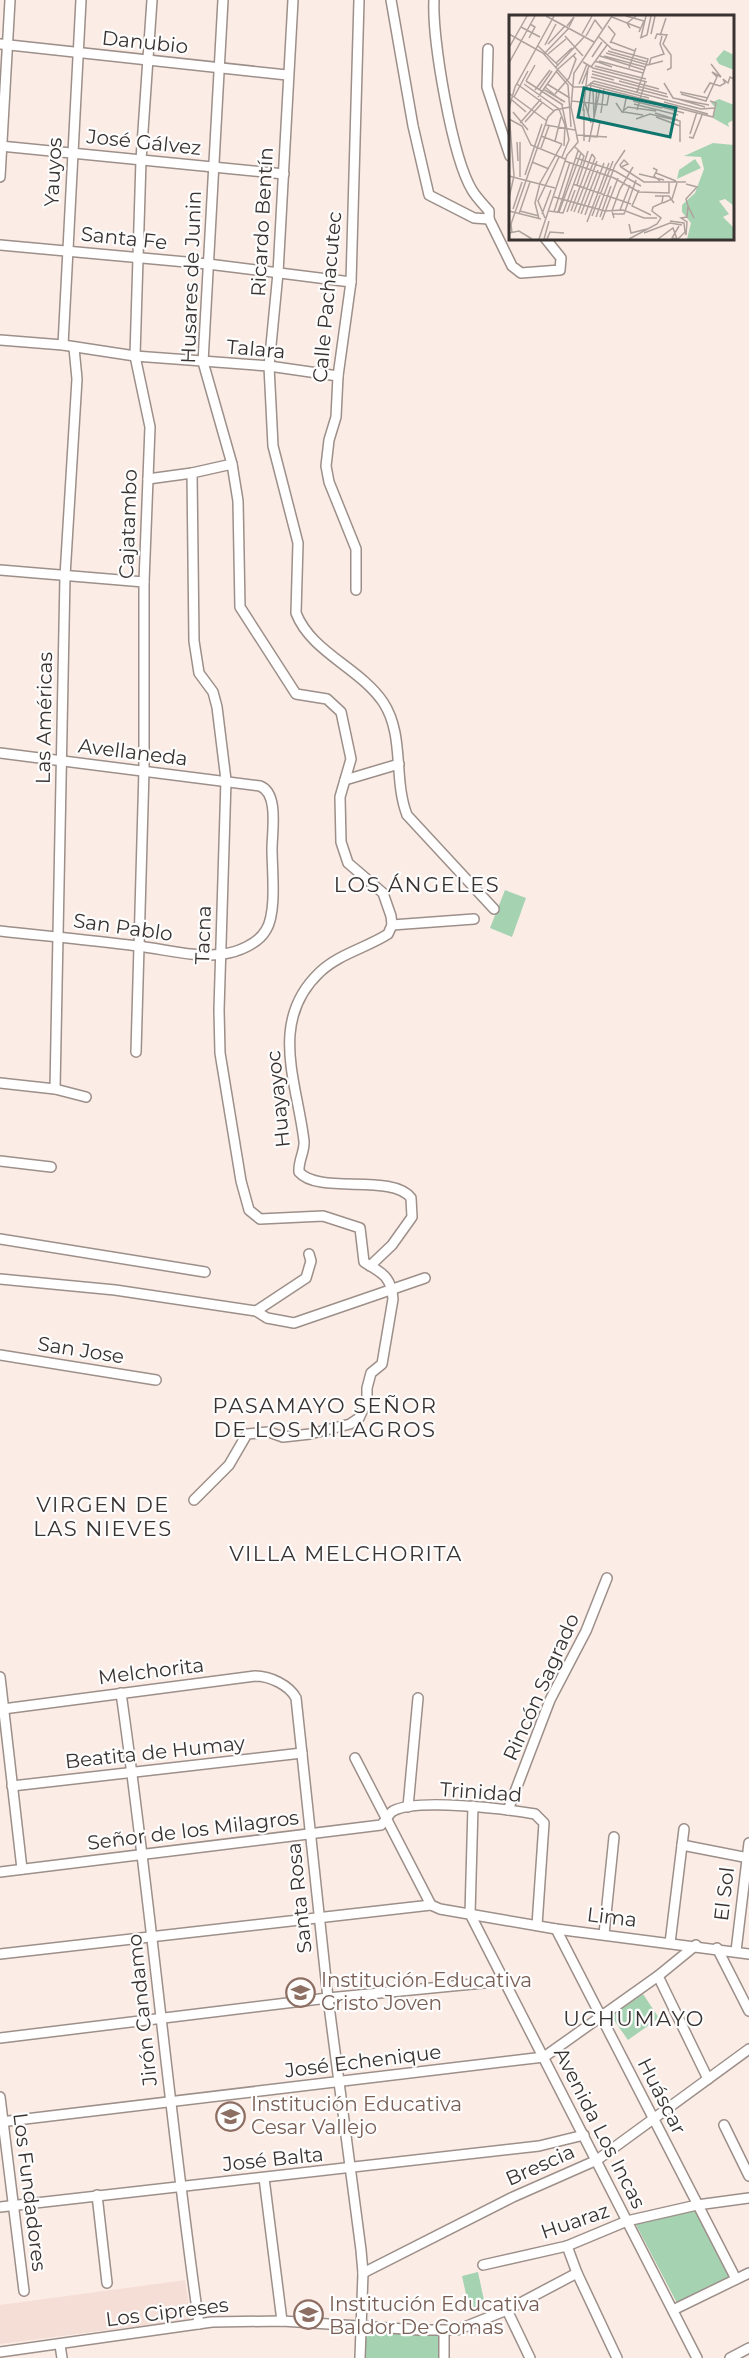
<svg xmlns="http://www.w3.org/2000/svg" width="749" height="2358" font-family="Montserrat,sans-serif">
	<rect width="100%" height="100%" fill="#fcece6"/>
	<!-- built -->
	<path fill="#f5ded6" d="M185,2280L191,2319L0,2344V2305Z"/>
	<!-- green -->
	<g fill="#a5d3b2">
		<path d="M505,890L526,898L512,937L490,928Z"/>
		<path d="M643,1994L659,2018L628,2040L611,2016Z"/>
		<path d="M695,2206L732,2275L677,2303L634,2221Z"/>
		<path d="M478,2272L485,2305L469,2308L462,2276Z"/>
		<path d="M363,2330L438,2336L440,2358H364Z"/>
	</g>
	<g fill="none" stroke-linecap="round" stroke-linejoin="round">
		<defs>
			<g id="street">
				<path d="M223,0L203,362L232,464L238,501L240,607L296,694L327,699L341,712L351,759L340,797L341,842L348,863L383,893L391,916L392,925L388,934C366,948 339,954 320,972C268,1021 297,1082 304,1141C305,1151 298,1161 299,1172C319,1195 392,1173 411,1198L412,1217L392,1245L370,1266"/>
				<path d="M293,0L278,273L269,366L273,446L298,543L296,613C311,652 360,668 383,702C405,735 393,779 407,815L494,909"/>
				<path d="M391,0L413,126L429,195L474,218L489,219"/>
				<path d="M434,0C432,39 452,157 472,190C476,197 483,204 489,211V219L512,266L521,273L560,270L561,258L545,238"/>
				<path d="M0,44L287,75"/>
				<path d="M488,49L487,87L510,156"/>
				<path d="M0,146L284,174"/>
				<path d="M0,177L10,0"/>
				<path d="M0,245L208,264L351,282"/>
				<path d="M0,340L63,345L135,356L269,366L338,376"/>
				<path d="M63,345L81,0"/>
				<path d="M192,473L194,641L199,673L213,692L217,707L226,780L219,1010L220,1053L241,1181L249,1210L260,1219L323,1216L360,1228L364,1262C381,1273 391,1275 393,1299L382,1364L371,1373L367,1388V1401L359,1418L350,1424L310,1434L283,1437L269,1432L247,1434L229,1465L194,1500"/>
				<path d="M148,479L192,473L232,464"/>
				<path d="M0,570L144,582"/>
				<path d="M356,590V549L329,482L326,466L329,440L336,417L338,376L351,282L359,0"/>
				<path d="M0,753L260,786C279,793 272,832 272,849C272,870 277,913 266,930C258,944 238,952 223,954C194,958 165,949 137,946C91,940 46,936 0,931"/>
				<path d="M345,780L399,764"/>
				<path d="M392,925L474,919"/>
				<path d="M136,1052L144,770V582L150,427L135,356L141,160L152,0"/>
				<path d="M0,1083L55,1089L86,1097"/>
				<path d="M55,1089L65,576L77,379L74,348"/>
				<path d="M0,1161L51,1167"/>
				<path d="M0,1239L205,1272"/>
				<path d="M0,1279L115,1290L256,1311L267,1318L294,1323L425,1278"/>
				<path d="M256,1311L306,1278L311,1261L309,1254"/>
				<path d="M0,1355L156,1380"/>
				<path d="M0,1677L22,1869"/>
				<path d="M121,1693C151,1903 169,2114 199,2324"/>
				<path d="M3,1709L255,1676C270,1676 289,1685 296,1698L328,1998L361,2250L363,2273L360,2358"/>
				<path d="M355,1758L431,1905"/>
				<path d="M12,1786L302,1753"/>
				<path d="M473,1806L470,1914L697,2358"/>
				<path d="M408,1807L418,1698"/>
				<path d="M508,1810L550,1700L586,1631L607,1578"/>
				<path d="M682,1845L749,1858"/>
				<path d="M0,1872L381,1825C386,1821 388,1814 393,1811C416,1798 507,1809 535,1814L544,1823L537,1925"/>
				<path d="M556,1929L736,2279"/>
				<path d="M604,1934L614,1837"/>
				<path d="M670,1943L684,1829"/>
				<path d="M717,1948L749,2011"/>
				<path d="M736,1951L749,1843"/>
				<path d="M0,1954L431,1905L440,1909L556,1929L749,1954"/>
				<path d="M658,1976L708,2079"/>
				<path d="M0,2038L328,1998L504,1981"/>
				<path d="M0,2097L24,2291"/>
				<path d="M0,2122L544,2057L658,1976L696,1945"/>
				<path d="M724,2125L749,2176"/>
				<path d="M264,2178L282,2321"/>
				<path d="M97,2195L107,2283"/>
				<path d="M0,2207L539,2146L584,2135"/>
				<path d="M567,2246L577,2273L617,2358"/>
				<path d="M483,2265L567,2246L627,2221L697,2205L749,2198"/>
				<path d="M363,2273L513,2197L597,2160L749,2049"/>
				<path d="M507,2310L530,2358"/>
				<path d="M673,2310L749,2273"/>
				<path d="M444,2331V2358"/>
				<path d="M60,2345L62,2358"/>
				<path d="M0,2352L212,2322L282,2321L420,2330H457L507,2310L577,2273"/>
				<path d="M730,2358L749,2348"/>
			</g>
		</defs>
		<!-- street casing -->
		<use href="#street" stroke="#9d8f89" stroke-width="12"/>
		<!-- street -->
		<use href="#street" stroke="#fff" stroke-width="9"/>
	</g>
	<!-- icons -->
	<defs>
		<symbol id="school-ring" viewBox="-11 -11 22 22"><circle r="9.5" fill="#fdfdfd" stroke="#8d6e63" stroke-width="1.5"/><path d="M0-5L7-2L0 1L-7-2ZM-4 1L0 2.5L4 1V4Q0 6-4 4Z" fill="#8d6e63"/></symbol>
	</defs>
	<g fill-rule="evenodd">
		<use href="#school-ring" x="284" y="1976" width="33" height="33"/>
		<use href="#school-ring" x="214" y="2100" width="33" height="33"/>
		<use href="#school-ring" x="292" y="2298" width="33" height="33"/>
	</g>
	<g text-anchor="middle" stroke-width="4.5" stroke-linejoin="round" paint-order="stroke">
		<!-- street labels -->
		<g font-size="20" fill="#383230" stroke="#fdfdfd">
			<text transform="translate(145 42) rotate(6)" y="7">Danubio</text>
			<text transform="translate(144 142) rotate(6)" y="7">José Gálvez</text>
			<text transform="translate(53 172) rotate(-87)" y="7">Yauyos</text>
			<text transform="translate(262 222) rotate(-87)" y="7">Ricardo Bentín</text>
			<text transform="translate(124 238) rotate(6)" y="7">Santa Fe</text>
			<text transform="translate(191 277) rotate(-88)" y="7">Husares de Junin</text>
			<text transform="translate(327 297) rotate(-85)" y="7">Calle Pachacutec</text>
			<text transform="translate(256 349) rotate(5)" y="7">Talara</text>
			<text transform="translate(128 524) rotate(-88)" y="7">Cajatambo</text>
			<text transform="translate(44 718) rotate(-89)" y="7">Las Américas</text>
			<text transform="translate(133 752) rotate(7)" y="7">Avellaneda</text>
			<text transform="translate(123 927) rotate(8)" y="7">San Pablo</text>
			<text transform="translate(203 935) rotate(-88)" y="7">Tacna</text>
			<text transform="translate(278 1099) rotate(-96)" y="7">Huayayoc</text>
			<text transform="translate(81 1350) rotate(9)" y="7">San Jose</text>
			<text transform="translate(151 1671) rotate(-7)" y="7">Melchorita</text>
			<text transform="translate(541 1687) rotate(-66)" y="7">Rincón Sagrado</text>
			<text transform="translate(155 1752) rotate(-6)" y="7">Beatita de Humay</text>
			<text transform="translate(481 1792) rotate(4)" y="7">Trinidad</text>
			<text transform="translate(193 1830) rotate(-7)" y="7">Señor de los Milagros</text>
			<text transform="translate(724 1894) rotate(-83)" y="7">El Sol</text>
			<text transform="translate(299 1898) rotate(-96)" y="7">Santa Rosa</text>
			<text transform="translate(612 1917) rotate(7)" y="7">Lima</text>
			<text transform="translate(142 2010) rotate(-96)" y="7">Jirón Candamo</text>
			<text transform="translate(363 2061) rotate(-7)" y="7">José Echenique</text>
			<text transform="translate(662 2096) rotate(63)" y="7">Huáscar</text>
			<text transform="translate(600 2128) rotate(63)" y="7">Avenida Los Incas</text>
			<text transform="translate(273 2159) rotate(-6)" y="7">José Balta</text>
			<text transform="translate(540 2165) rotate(-24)" y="7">Brescia</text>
			<text transform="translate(30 2192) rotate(83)" y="7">Los Fundadores</text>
			<text transform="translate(575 2221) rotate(-19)" y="7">Huaraz</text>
			<text transform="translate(167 2312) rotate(-7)" y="7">Los Cipreses</text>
		</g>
		<!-- education labels -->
		<g font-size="20" fill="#785e54" stroke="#fdfdfd" text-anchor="start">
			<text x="321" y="1987">Institución Educativa<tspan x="321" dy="23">Cristo Joven</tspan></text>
			<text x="251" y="2111">Institución Educativa<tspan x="251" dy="23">Cesar Vallejo</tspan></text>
			<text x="329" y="2311">Institución Educativa<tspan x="329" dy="23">Baldor De Comas</tspan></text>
		</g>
		<!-- neighbourhood labels -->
		<g font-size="21" letter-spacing="1.5" fill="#383230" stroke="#fdfdfd">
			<text x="417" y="892">LOS ÁNGELES</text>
			<text x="325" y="1413">PASAMAYO SEÑOR<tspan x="325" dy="24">DE LOS MILAGROS</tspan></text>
			<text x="103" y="1512">VIRGEN DE<tspan x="103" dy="24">LAS NIEVES</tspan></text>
			<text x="346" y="1561">VILLA MELCHORITA</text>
			<text x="634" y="2026">UCHUMAYO</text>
		</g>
	</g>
	<!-- overview -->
	<g transform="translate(509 15)">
		<rect width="225" height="225" fill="#fcece6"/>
		<path d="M215,35L225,40V55L210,49L207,44ZM210,84L225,90V105L219,108L220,112L204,103L206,92L202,88ZM204,128L225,130V191L216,184L210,186L220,199L214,202L225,213V221L223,224H178L182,208L173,197V190L186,178L195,154L192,142L175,141ZM186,144L192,153L168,164L170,155Z" fill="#a5d3b2"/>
		<path fill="none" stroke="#aea29d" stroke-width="1.5" d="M37,1L85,27M117,1L135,6L130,17M103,2L118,8L127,1M58,11L65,2L60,12M99,11L106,19L101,28M12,12L31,22M121,13L118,8L131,13M0,19L34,38L64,72H77L85,66L192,94L206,93M73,19L83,1M142,19L146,1M56,21L74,41M77,21L86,5L93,14M151,21L157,3M90,22L103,34L139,44L128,77M132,22L137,1M20,23L26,12L21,9M131,23L138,20L142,1M146,24L148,19L158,20L154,29L162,40V53L158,55M102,27L126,36M39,29L56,11M36,30L47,9M1,31L18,1M29,31L49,50M99,36L138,47M97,38L139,50L154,46M35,39L60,13M39,39L57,24M91,41L135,55M95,41L136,52M83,42L93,27M86,46L103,52M90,46L134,58M74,47L84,53L138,67M0,48L26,1M47,48L63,33M140,50L142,43L155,39L151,29L153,21M86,51L137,64M47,52L76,21M82,52L98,30M120,53L127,33M47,56L59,70L62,112M83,56L150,74M83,59L105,65M82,62L159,82M17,66L54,90M17,66L26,50M110,66L158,79M155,68L164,83L200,90M8,69L45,96M15,69L50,94L56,110L55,131M38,69L61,83M70,69L78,49M73,69L80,51M80,70L204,102L207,88L201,86M36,72L53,86M34,74L56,87M84,74L85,103M26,75L41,55M30,75L43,56M171,77L199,83M195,78L201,68L211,71L216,68L214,64L219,68L221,62L225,64M1,79L38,106M46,79L60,63L67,44L64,40M172,79L197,86L208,62L203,57L212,62L202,49M5,82L19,56M29,82L49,54L67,38M169,84L196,92M3,85L17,97M63,86L98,90L100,79M124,86L153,93M155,87L199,99M76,88L82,108M107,88L113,97L119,92L147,96M125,89L169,100M153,92L175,98M0,93L6,72L45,1M128,95L136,67M74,96L79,53M86,96L88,74M4,97L19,115M115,97L134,100M0,98L5,161L0,183M79,98L82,68L140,83M92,98L95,73M114,98L118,79M146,98L169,105M147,102L171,111M0,104L13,111L22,130L56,144M127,104L141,99L171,106V127M16,107L33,88M11,108L32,84M37,110L66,115M181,119L188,97M68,120L98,122M32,121L53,129M75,121L88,122L91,107M180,122L184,123L193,100M46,126L52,102M75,126V94M8,127L9,146M80,127L91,74M32,133L40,111M53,142L60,125L53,90M67,143L106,156L132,171M115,145L119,149L112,152L111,150ZM56,146L105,163L130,177L160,178V168M23,147L40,154M112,152L135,167H177M144,153L148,155L145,161L151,166M147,158L167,166M130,159L155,165M16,160L33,109M0,161L46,173M11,162V127M64,169L122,189M177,169L188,172L177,184L179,191M68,170L79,136M130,175L123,191L142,200M146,181H160L165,188M45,182L96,196L114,195L135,203H148M154,188L163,184L168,168M4,194L13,167M111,195L121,170M0,196L32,204M11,196L30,201M40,196L54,198L75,141L66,132M62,196L83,139M45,197L61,147M49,197L69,136M50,197L72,138M58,197L66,175M65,197L86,143L83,139M69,198L88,146M10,199L21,167M33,199L42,175M72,199L89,155M103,199H115L127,165M76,200L95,148M83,201L104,146M87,202L106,150L116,135M91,202L102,171M36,203L29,186L50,142M105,203L103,196L111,174L124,152M30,204L26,188L31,168L53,129M93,205L109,163M161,206L175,208L176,217L169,224M78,207L100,148M120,209L122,218L138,214M176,215L177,220L178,207L172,203L178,202L179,191L185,203M0,218L10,216L23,224M3,218L2,209L39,102L46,95L61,92M135,218L161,208L173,210M30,224L58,140L69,127L62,92L65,58L103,1M35,224L40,206M38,224L41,217L55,218M120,224L148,209L152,203L143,196L144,192L153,188L154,181M149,224L164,213L168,224M168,224L163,223L170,211"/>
		<path fill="#0f766e" fill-opacity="0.15" stroke="#0f766e" stroke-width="3" d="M75,73L167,93L161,122L69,102Z"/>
		<rect width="225" height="225" fill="none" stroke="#383230" stroke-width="3"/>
	</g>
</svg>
